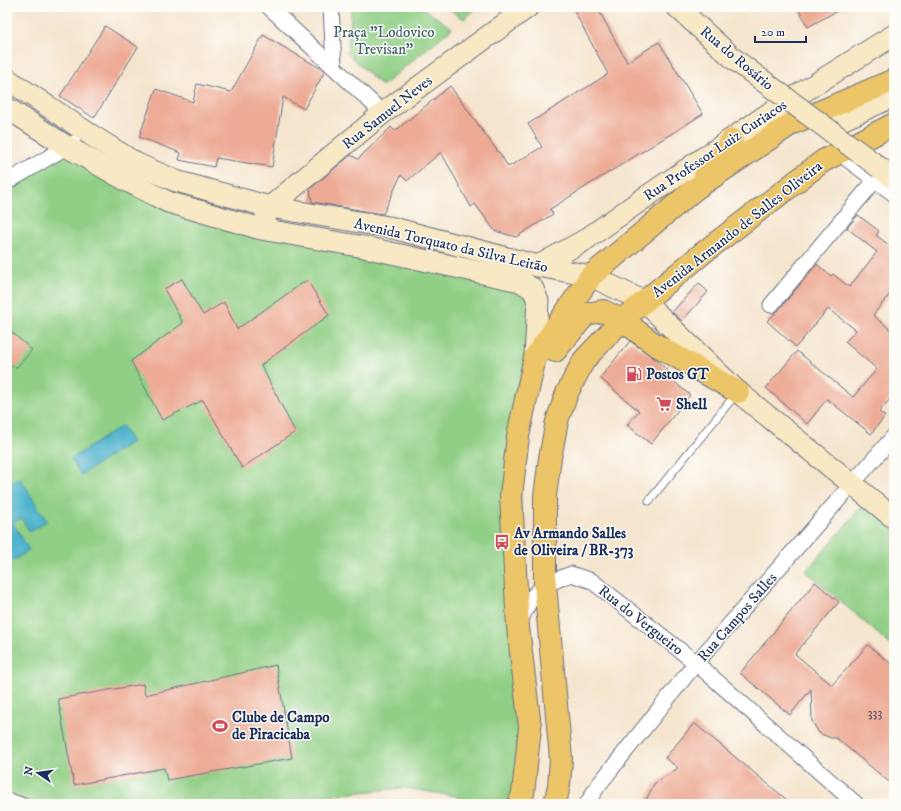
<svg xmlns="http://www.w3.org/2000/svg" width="901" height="811" font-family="'IM FELL DW Pica',serif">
	<rect width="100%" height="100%" fill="#fdfcf7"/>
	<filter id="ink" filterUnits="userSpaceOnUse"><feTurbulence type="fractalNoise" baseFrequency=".025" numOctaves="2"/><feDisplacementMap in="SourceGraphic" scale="8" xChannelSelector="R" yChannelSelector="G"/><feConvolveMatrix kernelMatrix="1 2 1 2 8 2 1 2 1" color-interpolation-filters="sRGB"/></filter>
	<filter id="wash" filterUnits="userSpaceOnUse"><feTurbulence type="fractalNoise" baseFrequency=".012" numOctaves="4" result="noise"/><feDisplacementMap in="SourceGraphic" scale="16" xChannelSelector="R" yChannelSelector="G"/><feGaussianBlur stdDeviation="0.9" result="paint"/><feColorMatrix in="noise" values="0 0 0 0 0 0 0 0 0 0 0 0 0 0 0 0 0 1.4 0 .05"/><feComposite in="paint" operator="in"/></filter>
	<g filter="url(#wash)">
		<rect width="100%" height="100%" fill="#f5e5ce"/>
		<!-- green -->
		<g fill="#90cf85" stroke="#567f72">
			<path d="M352,7H421L452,28L382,86L347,53Z"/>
			<path d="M446,7H478L464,19Z"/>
			<path d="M66,146L168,202L533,289L518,436L530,727L519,804H473L455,796L404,788L307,797L287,804H7V182Z"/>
			<path d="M864,504L894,530V648L806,571Z"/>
		</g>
		<!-- water -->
		<g fill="#4db3cc" stroke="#347195">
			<path d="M122,426L132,442L81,475L71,459Z"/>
			<path d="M20,478L47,521L30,532L21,518L13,523L29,550L13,561L7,551V486Z"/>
		</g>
		<g id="blocks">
			<!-- building -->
			<g fill="#edaa94">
				<path d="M572,7H597L627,62L659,42L703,114L550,209L553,214L516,237L495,231L475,204L471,207L441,152L407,181L401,175L383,214L312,202L310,189L351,155L358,159L391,127L395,131L450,86L499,153H500L508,167L542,147L528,124L608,74Z"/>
				<path d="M797,7H844L808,27Z"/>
				<path d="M105,26L138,47L94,118L60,96Z"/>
				<path d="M263,35L325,71L304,109L283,97L272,167L216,158L214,167L179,160L181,153L139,137L156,89L193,102L197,84L231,92Z"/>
				<path d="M858,215L879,231L876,235L894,249V289L873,315L894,333V394L879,412L885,416L871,434L827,399L807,424L766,388L797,351L853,397L877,369L845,342L856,330L828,309L796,347L767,321L778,311L817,264L831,276L833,274L849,287L877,252L847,228Z"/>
				<path d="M182,279L203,315L224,302L237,329L307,280L329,315L261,365L295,432L242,468L203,400L162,420L131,361L183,323L164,289Z"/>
				<path d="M699,283L708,292L682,321L672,312Z"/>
				<path d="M7,328L32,350L17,367L7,365Z"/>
				<path d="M630,341L654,358L667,370L665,374L690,395L651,444L627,425L639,411L600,378Z"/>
				<path d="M815,582L839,602L795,654L832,685L868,645L894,666V786L836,738H831L819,733L812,721L811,689L790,715L740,673Z"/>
				<path d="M276,665L292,758L167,780L164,768L74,785L58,699L143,684L145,695Z"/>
				<path d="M694,723L792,804H644L654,784L678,768L665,758Z"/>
			</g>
		</g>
	</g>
	<g filter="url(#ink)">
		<use href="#blocks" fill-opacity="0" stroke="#676f85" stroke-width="1"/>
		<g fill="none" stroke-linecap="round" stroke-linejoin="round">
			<defs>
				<g id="lane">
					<path d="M649,501L736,394"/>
					<path d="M7,796L30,804"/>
				</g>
				<g id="street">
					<path d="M269,7L383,113"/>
					<path d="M331,7L334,66"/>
					<path d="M839,153L894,194"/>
					<path d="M7,182L73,143"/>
					<path d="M771,305L876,179"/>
					<path d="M520,622C531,591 542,585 571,574L592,581L696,663L856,804"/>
					<path d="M587,804L597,787L696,663L894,436"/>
				</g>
				<g id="secondary">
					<path d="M677,7L735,60"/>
					<path d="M7,79L91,135L137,164L176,181L270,207L389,227L538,266L591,276L645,302L738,392L894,518"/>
					<path d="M7,108L66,146L131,183L168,202L261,229L364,247L520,281L533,289L538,301L535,357"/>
					<path d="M815,120L844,119L894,96"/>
					<path d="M880,168L894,179"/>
					<path d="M266,215L270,207L383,113L528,7"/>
					<path d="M538,266L585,240L637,203L777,108L894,35"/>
				</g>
				<g id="primary">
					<path d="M705,176L732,140"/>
					<path d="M555,351L586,314L603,311L622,320L653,343L738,392"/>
					<path d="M519,804L523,793L530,727L518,627L511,496L518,436L535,357L591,276L695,189L791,124L894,80"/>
					<path d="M555,804L559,785L561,759L545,584V496L550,458L557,421L567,393L584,360L622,320L703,253L823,161L894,124"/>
				</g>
			</defs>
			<!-- lane casing -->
			<use href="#lane" stroke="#676f85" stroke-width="9"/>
			<!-- street casing -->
			<use href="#street" stroke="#676f85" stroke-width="17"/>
			<!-- secondary casing -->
			<use href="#secondary" stroke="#676f85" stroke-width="23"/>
			<!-- primary casing -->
			<use href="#primary" stroke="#676f85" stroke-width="24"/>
			<!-- lane -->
			<use href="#lane" stroke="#fff" stroke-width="7"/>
			<!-- street -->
			<use href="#street" stroke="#fff" stroke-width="15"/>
			<!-- secondary -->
			<use href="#secondary" stroke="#f8e8c3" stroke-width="21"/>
			<!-- primary -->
			<use href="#primary" stroke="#edc569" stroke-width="22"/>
			<defs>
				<path id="secondary-bridge" d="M735,60L880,168"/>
			</defs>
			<!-- secondary-bridge casing -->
			<use href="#secondary-bridge" stroke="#676f85" stroke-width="23" stroke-linecap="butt"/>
			<!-- secondary-bridge -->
			<use href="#secondary-bridge" stroke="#f8e8c3" stroke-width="21"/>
		</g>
	</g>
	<!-- icons -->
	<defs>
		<symbol id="fuel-bare" viewBox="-9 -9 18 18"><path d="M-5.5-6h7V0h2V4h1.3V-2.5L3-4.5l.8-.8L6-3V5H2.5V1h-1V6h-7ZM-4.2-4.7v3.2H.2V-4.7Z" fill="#d1495b" stroke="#fdfcf7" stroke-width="2.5" paint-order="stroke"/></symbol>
		<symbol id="supermarket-bare" viewBox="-9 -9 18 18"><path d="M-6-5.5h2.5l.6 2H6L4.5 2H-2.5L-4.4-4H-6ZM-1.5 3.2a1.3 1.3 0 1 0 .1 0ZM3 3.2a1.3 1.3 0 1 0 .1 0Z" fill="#d1495b" stroke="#fdfcf7" stroke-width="2.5" paint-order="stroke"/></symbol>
		<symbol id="bus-bare" viewBox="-9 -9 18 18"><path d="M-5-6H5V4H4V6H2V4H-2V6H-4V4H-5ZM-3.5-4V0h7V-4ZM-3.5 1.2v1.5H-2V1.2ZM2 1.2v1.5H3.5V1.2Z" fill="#d1495b" stroke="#fdfcf7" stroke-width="2.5" paint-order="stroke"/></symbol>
		<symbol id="stadium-bare" viewBox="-9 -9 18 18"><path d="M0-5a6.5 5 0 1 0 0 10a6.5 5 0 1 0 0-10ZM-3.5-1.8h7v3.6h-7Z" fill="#d1495b" stroke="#fdfcf7" stroke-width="2.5" paint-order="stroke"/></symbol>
	</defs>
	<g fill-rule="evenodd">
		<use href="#fuel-bare" x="623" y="363" width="22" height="22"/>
		<use href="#supermarket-bare" x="653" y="393" width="22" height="22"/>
		<use href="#bus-bare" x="491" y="531" width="22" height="22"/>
		<use href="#stadium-bare" x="209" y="715" width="22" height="22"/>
	</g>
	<g text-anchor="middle" stroke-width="3" stroke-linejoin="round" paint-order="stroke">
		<!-- number labels -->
		<g font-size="13" fill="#504e6c">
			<text x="875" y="717">333</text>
		</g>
		<!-- park labels -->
		<g font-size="15" fill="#3e5f6a" stroke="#fdfcf7">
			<text x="384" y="37">Praça "Lodovico<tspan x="384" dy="17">Trevisan"</tspan></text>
		</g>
		<!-- street labels -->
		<g font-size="15" fill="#1b2f5e" stroke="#fdfcf7">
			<text transform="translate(737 58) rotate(40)" y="5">Rua do Rosário</text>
			<text transform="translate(387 112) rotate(-38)" y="5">Rua Samuel Neves</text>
			<text transform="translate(715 150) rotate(-34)" y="5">Rua Professor Luiz Curiacos</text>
			<text transform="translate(737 229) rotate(-38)" y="5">Avenida Armando de Salles Oliveira</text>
			<text transform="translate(451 245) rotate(13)" y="5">Avenida Torquato da Silva Leitão</text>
			<text transform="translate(737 617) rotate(-49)" y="5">Rua Campos Salles</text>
			<text transform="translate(641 620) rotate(38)" y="5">Rua do Vergueiro</text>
		</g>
		<!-- poi labels -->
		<g font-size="15" font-weight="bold" fill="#1b2f5e" stroke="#fdfcf7" text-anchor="start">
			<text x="646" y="379">Postos GT</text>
			<text x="676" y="409">Shell</text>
			<text x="514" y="538">Av Armando Salles<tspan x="514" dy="17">de Oliveira / BR-373</tspan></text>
			<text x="232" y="722">Clube de Campo<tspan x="232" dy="17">de Piracicaba</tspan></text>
		</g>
	</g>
	<!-- margin -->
	<rect width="901" height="811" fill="none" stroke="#fdfcf7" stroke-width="24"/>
	<!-- north arrow -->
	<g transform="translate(38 773) rotate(283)" stroke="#fdfcf7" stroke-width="3" paint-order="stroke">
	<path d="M0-3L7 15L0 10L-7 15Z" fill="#1b2f5e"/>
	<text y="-6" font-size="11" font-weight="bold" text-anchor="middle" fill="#1b2f5e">N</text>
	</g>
	<!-- scale -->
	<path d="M755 36v6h51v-6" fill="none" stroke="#1b2f5e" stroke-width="2"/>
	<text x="761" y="36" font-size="12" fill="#1b2f5e" stroke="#fdfcf7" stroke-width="3" paint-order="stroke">20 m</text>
</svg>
